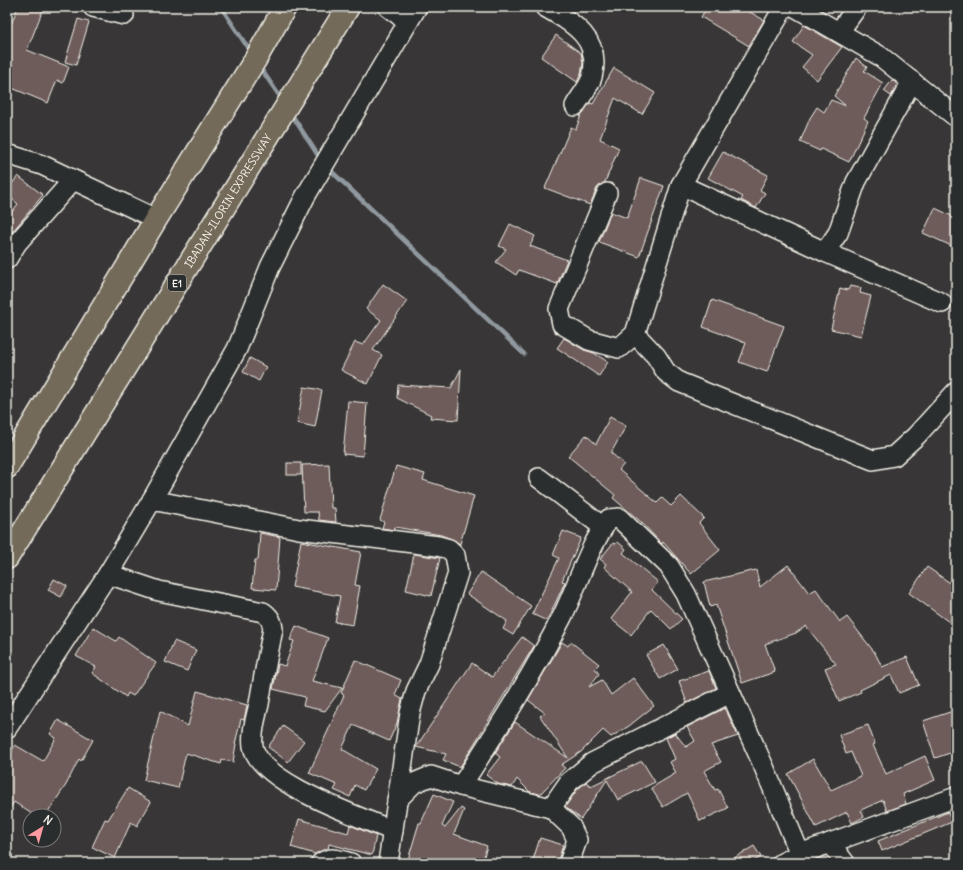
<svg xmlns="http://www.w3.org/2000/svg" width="963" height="870" font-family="Delius,sans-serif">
	<rect width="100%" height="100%" fill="#383637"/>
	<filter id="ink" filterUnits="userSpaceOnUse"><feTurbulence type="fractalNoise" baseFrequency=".025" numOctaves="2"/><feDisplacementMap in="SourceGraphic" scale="8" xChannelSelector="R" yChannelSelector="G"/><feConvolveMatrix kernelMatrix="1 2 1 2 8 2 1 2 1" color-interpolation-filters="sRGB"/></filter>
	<g filter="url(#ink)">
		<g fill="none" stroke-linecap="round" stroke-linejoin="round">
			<!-- stream -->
			<g stroke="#90999f" stroke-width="4.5">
				<path d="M221,7L252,54"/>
				<path d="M259,66L283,101"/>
				<path d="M290,112L321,160"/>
				<path d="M327,167L524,354"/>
			</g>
		</g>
		<!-- building -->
		<g fill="#6e5b5a" stroke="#f4f1e8">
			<path d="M18,7H44L27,50L69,67L63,83L57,80L48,103L7,86V34Z"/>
			<path d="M707,7H741L764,20L749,46L701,17Z"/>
			<path d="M78,19L89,22L76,65L65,62Z"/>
			<path d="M804,25L842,47L817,80L802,67L812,55L793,42Z"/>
			<path d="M556,35L581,53L583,63L581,74L577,82L541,57Z"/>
			<path d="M856,58L867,67L864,71L883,83L864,118L868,121L849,162L821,149L820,151L800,142L810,118L817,107L824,112L831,100L846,106L834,96Z"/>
			<path d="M614,68L655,93L642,114L615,98L600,139L619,148L605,182L597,188L590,205L545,188L571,127L576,129L581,115L590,103L593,104Z"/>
			<path d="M892,80L898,84L891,96L884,91Z"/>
			<path d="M723,152L768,175L760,190L765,193L756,208L741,200L743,197L708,178Z"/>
			<path d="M18,176L43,195L7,238V218L18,204L7,195V190Z"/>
			<path d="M641,178L664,186L639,257L599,242L611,212L627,218Z"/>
			<path d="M935,208L956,218V248L923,233Z"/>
			<path d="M510,224L535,236L530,246L567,260L557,284L519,270L516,275L496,262L506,249L499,246Z"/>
			<path d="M383,284L407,301L373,350L382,355L368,384L341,370L355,342L363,345L381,320L366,309Z"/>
			<path d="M850,286L861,288L860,293L871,296L861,336L831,329L840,288L848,290Z"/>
			<path d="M712,300L784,326L767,372L739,362L746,343L703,327Z"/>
			<path d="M564,338L584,350L594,353L608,362L599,376L557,348Z"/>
			<path d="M250,358L266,367L259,381L243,372Z"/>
			<path d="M461,369L458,420L430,418L431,415L397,398L398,385L451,388Z"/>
			<path d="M304,387L322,390L315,427L297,423Z"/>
			<path d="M348,401L367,403L363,456L343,454Z"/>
			<path d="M610,417L626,426L611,453L624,464L619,470L657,503L662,498L671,506L681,496L704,518L699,523L720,550L691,574L663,542L662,544L640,521L613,498L615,495L568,456L586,435L596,444Z"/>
			<rect x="287" y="463" width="14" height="12"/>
			<path d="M329,464L331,508H335L336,522L319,520L318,512H304L302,465Z"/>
			<path d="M396,466L425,474L423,480L474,496L460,544L452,539L441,535L395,527L394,530L382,528L384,522L380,520Z"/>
			<path d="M563,531L581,538L562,581L565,582L547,621L532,614L559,558L553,555Z"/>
			<path d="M260,533L280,537L276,590L252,588L255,560H258Z"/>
			<path d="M301,541L361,552L355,585L360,586L353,625L335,622L340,596L292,587Z"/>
			<path d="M618,542L626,549L623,553L658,582L652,590L682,619L671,629L651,609L631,635L611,619L632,592L604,567L606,564L600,559L613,543L615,544Z"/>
			<path d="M414,554L440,558L431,596L406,590Z"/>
			<path d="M788,565L809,593L816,589L840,622L847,617L875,653L882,667L907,657L919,685L899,693L891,675L860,690L861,692L839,701L825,668L836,664L806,626L796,633L765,644L775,672L742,683L716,605L710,607L704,582L756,570L760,587Z"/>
			<path d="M927,567L956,587V627L909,593Z"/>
			<path d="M481,572L531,606L513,635L503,629L507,621L467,594Z"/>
			<path d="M54,579L67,586L61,597L48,590Z"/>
			<path d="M296,626L328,638L312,681L342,688L325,711L303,706L305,697L273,689L278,664L285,666L294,641L290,640Z"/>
			<path d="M93,627L116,641L119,637L156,663L133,696L128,693L126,697L92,673L96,667L76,656Z"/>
			<path d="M522,637L534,646L460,767L443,760L446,754L416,747L472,663L492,677Z"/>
			<path d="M174,641L196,650L187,671L165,662Z"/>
			<path d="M562,642L568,646L571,642L599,664L595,668L599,674L589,687L602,680L611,695L633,678L654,706L629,726L611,737L603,730L581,752L561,765L565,768L540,794L530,792L517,779L512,787L498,784L486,775L500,757L495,753L515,722L568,758L540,716L545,713L528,700Z"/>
			<path d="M664,645L678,669L660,679L646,655Z"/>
			<path d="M355,660L401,680L395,695L402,699L397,723L389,741L353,725L342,749L376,769L364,790L355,785L350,797L334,790L337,785L309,773L344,695L341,693Z"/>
			<path d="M709,671L716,688L687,703L679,681Z"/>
			<path d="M197,691L247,705L244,720L241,719L235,744H236L233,762L222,760L221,764L186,753L178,788L144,780L160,711L188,726Z"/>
			<path d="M725,708L738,736L711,745L721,762L704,771L715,790L718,789L728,808L700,821L687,793L663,807L651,788L676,773L670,762L675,759L666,738L675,733L686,747L695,741L687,727Z"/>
			<path d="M956,710V751L935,758L923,721Z"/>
			<path d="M58,720L93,740L81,761L79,759L66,785L45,816H35L14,802L7,813V759L15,745L43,761L56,738L50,734Z"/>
			<path d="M868,725L875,744L873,745L886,774L925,756L935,780L903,794L906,804L887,811L883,800L861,810L864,817L852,823L847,812L816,827L788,774L813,759L831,790L861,776L851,752L846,754L839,735Z"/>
			<path d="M283,726L304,741L288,762L268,747Z"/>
			<path d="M642,761L655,782L618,800L607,780L581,819L565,807L577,790L586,782L591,786Z"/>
			<path d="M128,788L151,802L137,826L131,822L115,858L92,847L105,819L108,820Z"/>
			<path d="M434,794L453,802L442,826L445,828L461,808L464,810L454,834L487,846L482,863H407L419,823H421Z"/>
			<path d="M948,812L952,822L882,851L878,841Z"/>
			<path d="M299,819L348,833L350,825L376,836L372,855L329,844L328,849L315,854L291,847Z"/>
			<path d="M540,838L563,845L557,863H532Z"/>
			<path d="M754,846L761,857L751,863H726Z"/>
		</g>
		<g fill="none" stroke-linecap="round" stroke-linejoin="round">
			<defs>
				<g id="minor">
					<path d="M93,7L124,15"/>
					<path d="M388,7L408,22"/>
					<path d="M545,7C573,23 602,39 592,77C589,87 580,97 575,106"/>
					<path d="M795,7L880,56L956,117"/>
					<path d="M839,32L857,7"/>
					<path d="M7,154L42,165L156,219"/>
					<path d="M681,185L825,252L942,303"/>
					<path d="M607,193L559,309L562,324L589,340L619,348L635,334L681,185L784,7"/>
					<path d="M825,252L838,233L856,182L912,81"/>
					<path d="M7,259L17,243L73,180"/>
					<path d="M635,334L656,356L666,372L679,382L873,460L894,456L916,436L956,392"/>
					<path d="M539,478L603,527"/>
					<path d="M152,500L299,529L438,546L449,549L455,555L458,573L429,664L416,691L410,713L388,863"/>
					<path d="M108,574L159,591L263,612C270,617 272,621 273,629C268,654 263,679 259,704C256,717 251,733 253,746C259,783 361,817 393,831"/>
					<path d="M7,728L108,574L152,500L237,349L270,267L305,197L417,7"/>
					<path d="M461,786C497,730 533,675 563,615C578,584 588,548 609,519L619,518L669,566L686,594L764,767L800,854"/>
					<path d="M397,800L414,783L431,776L461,786L551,808L571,827L577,840L569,863"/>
					<path d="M551,808L569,782L592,763L730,693"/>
					<path d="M830,843L845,863"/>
					<path d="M321,863C331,856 340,860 351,863"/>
					<path d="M782,863L800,854L956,797"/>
				</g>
				<g id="highway">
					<path d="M7,467L156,219L255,60L285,7"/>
					<path id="s1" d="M7,558L348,7"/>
				</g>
			</defs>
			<!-- minor casing -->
			<use href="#minor" stroke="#f4f1e8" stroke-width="22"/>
			<!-- highway casing -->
			<use href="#highway" stroke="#f4f1e8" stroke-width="25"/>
			<!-- minor -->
			<use href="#minor" stroke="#2a2d2e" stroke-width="19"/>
			<!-- highway -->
			<use href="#highway" stroke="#736b5a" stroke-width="22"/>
		</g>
	</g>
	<g text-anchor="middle" stroke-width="3" stroke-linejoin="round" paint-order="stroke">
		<!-- shield labels -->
		<rect fill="#2a2d2e" stroke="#b7b6b0" stroke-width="1" x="168" y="275" width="18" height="16" rx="3"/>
		<g font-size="10" font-weight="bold" fill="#f4f1e8">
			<text x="177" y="287">E1</text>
		</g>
		<!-- street labels -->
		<g font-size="11" fill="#f4f1e8" stroke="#2a2d2e">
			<text dy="4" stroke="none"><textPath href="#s1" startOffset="420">IBADAN-ILORIN EXPRESSWAY</textPath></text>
		</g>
	</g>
	<!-- margin -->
	<rect width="963" height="870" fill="none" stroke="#2a2d2e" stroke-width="24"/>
	<rect x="12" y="12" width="939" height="846" fill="none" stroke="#f4f1e8" stroke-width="1.5" filter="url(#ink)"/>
	<!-- north arrow -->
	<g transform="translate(42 828) rotate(37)"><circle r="19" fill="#2a2d2e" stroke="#7b7b78"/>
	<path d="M0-3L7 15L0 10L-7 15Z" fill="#ff9aa2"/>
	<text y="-6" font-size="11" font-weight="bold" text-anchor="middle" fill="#f4f1e8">N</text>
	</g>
</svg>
